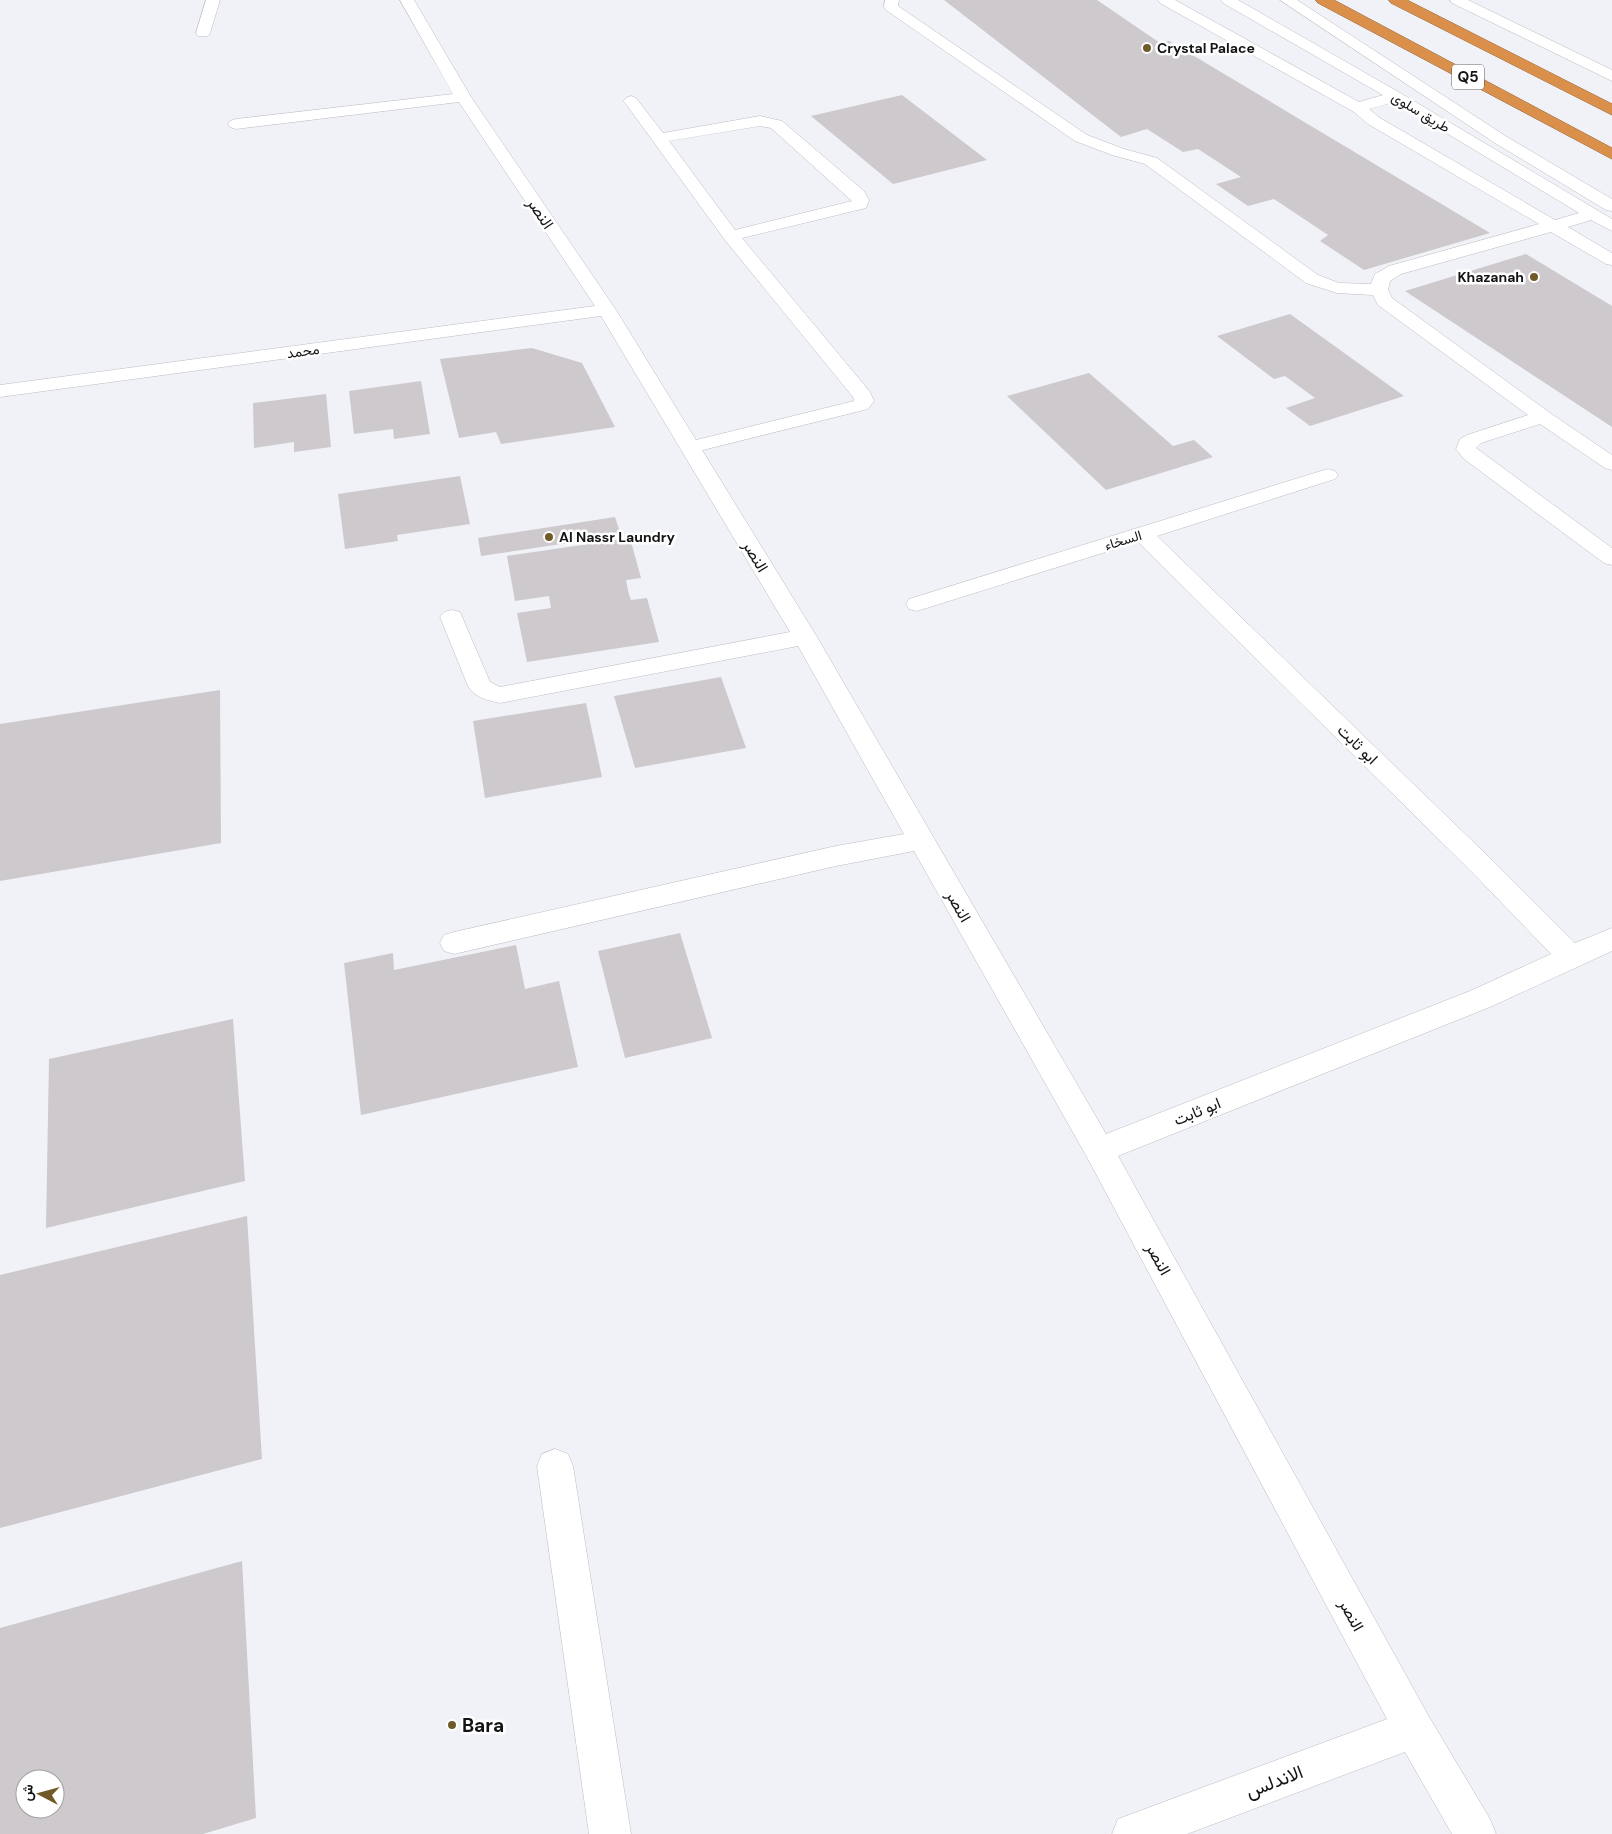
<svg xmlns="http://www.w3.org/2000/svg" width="1612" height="1834" font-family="'DM Sans',Vazirmatn,sans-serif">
	<rect width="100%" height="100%" fill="#f0f2f7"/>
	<!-- building -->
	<g fill="#cec9cc" fill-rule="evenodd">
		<path d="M944,0H1097L1160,43L1169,41L1490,233L1364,270L1320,241L1328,235L1274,199L1248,206L1216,184L1241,177L1198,149L1183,152L1147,129L1121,137Z"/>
		<path d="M902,95L987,160L893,184L811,116Z"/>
		<path d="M1526,254L1612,306V427L1405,291Z"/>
		<path d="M1290,314L1404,396L1310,426L1286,408L1315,398L1285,376L1274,379L1217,336Z"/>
		<path d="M532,348L582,363L615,427L501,444L496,432L459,438L440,359Z"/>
		<path d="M1089,373L1173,446L1194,440L1213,457L1106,490L1007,396Z"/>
		<path d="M421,381L430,434L394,439L393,429L354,434L349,391Z"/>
		<path d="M326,394L331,447L294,452V442L254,448L253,403Z"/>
		<path d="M460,476L470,524L397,535L398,541L345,549L338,494Z"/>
		<path d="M615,517L621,535L481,556L478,538Z"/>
		<path d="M630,538L641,578L626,580L628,591L631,600L647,598L659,642L527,662L517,613L551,608L549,596L515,601L507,556Z"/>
		<path d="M721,677L746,748L635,768L614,696Z"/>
		<path d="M220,690L221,843L0,881V724Z"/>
		<path d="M586,703L602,777L485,798L473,721Z"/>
		<path d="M680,933L712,1038L625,1058L598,951Z"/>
		<path d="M516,945L525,989L559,981L578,1067L361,1115L344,963L393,953L394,970Z"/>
		<path d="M233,1019L245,1181L46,1228L49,1059Z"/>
		<path d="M247,1216L262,1459L0,1528V1275Z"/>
		<path d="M242,1561L256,1818L203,1834H0V1628ZM25,1779H55V1809H25Z"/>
	</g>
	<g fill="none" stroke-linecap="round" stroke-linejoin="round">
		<defs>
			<g id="service">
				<path d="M206,0H220L210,33L208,36H198L196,33Z"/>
				<path d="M885,0H899L898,6L1087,135L1124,149L1157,158L1318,275L1339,283L1371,284L1375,274L1389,266L1539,224L1368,124L1354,112L1160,3L1158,0H1175L1359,102L1383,95L1223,3L1221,0H1238L1402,94L1612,219V231L1591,220L1568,227L1612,253V265L1606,264L1551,232L1401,274L1390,281L1388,290L1392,298L1550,413L1612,455V470L1605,468L1540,424L1481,443L1476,448L1612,548V565L1604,563L1464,459L1456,449L1460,439L1467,435L1528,415L1378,305L1373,295L1337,293L1306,283L1145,164L1112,155L1075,141L886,10L884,7ZM1395,102L1579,213L1555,220L1380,118L1369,109Z"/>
				<path d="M631,96L636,98L663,133L760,116L782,121L864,191L869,200L866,208L742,238L870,392L874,401L868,409L691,453L684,451L681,447L684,443L854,401L853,397L725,240L626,104L623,101L626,98ZM760,126L771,128L852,201L735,230L669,141Z"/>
				<path d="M555,1449L568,1454L573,1466L631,1834H589L537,1466L542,1454Z"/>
			</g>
			<path id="minor" d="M400,0H414L471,97L616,310L817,637L1106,1134L1470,991L1551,954L1474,874L1138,542L917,611L909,609L906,604L909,599L1321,471L1328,469L1335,471L1338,475L1335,479L1157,536L1492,860L1575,943L1612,928V951L1490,1007L1118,1156L1428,1715L1490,1819L1496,1834H1452L1405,1752L1187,1834H1112L1118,1819L1387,1719L1088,1159L914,851L836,866L454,954L444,951L440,943L444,935L454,932L836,846L904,834L798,646L500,703C487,700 475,698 468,686L440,617L444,612L452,610L460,612L490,682L500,687L790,632L601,316L0,397V385L595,306L459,102L236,129L230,127L228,124L230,121L236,119L453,94Z"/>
			<g id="secondary">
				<path d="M1280,0H1297L1507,137L1612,199V211L1606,210L1495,143Z"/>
				<path d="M1450,0H1468L1612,70V81L1452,3Z"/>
			</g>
			<g id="motorway">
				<path d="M1316,0H1334L1612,148V159L1318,3Z"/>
				<path d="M1389,0H1407L1612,104V115L1391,3Z"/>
			</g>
		</defs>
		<!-- service casing -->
		<use href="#service" stroke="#babdc1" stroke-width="1"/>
		<!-- minor casing -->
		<use href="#minor" stroke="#babdc1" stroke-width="1"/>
		<!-- secondary casing -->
		<use href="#secondary" stroke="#babdc1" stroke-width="1"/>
		<!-- motorway casing -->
		<use href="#motorway" stroke="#946438" stroke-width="1"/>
		<!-- service -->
		<use href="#service" fill="#fff" fill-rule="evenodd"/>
		<!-- minor -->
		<use href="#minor" fill="#fff" fill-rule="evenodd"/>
		<!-- secondary -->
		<use href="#secondary" fill="#fff" fill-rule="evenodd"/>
		<!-- motorway -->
		<use href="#motorway" fill="#da8f4b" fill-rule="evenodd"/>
	</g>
	<!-- markers -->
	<g fill="#705a2a" stroke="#fff" stroke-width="2">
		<circle cx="1147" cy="48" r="5"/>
		<circle cx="1534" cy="277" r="5"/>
		<circle cx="549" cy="537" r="5"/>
		<circle cx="452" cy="1725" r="5"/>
	</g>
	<g text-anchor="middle" stroke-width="5" stroke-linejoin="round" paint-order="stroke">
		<!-- far-poi labels -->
		<g font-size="14" font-weight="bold" fill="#131416" stroke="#fff" text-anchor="start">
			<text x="1157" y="53">Crystal Palace</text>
			<text x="1524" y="282" text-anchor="end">Khazanah</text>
			<text x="559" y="542">Al Nassr Laundry</text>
		</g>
		<!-- far-street labels -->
		<g font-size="14" fill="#131416" stroke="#fff">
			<text transform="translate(1421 112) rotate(31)" y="5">طريق سلوى</text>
			<text transform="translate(303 351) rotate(-8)" y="5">محمد</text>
			<text transform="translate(1123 540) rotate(-17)" y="5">السخاء</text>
		</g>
		<!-- shield labels -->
		<rect fill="#fff" stroke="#5a5a5c" stroke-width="1" x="1452" y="64.5" width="32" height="25" rx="4"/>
		<g font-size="15" font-weight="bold" fill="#131416">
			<text x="1468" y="82">Q5</text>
		</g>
		<!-- street labels -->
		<g font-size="16" fill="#131416" stroke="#fff">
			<text transform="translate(541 213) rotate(56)" y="6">النصر</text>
			<text transform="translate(756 556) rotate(59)" y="6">النصر</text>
			<text transform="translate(1358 744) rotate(44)" y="6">ابو ثابت</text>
			<text transform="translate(959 906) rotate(60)" y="6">النصر</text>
			<text transform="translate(1197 1111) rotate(-22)" y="6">ابو ثابت</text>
			<text transform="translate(1159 1259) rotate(61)" y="6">النصر</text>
			<text transform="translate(1352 1615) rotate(61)" y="6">النصر</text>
		</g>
		<!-- near-poi labels -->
		<g font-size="19" font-weight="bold" fill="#131416" stroke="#fff" text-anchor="start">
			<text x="462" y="1732">Bara</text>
		</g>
		<!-- near-street labels -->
		<g font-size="19" fill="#131416" stroke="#fff">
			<text transform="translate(1274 1781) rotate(-21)" y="7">الاندلس</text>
		</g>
	</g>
	<!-- north arrow -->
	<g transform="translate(40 1794) rotate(276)"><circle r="24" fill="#ffffff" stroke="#a1a1a2"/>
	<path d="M0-4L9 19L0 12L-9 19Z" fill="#705a2a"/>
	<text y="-8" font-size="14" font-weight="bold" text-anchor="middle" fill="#131416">ش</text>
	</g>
</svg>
